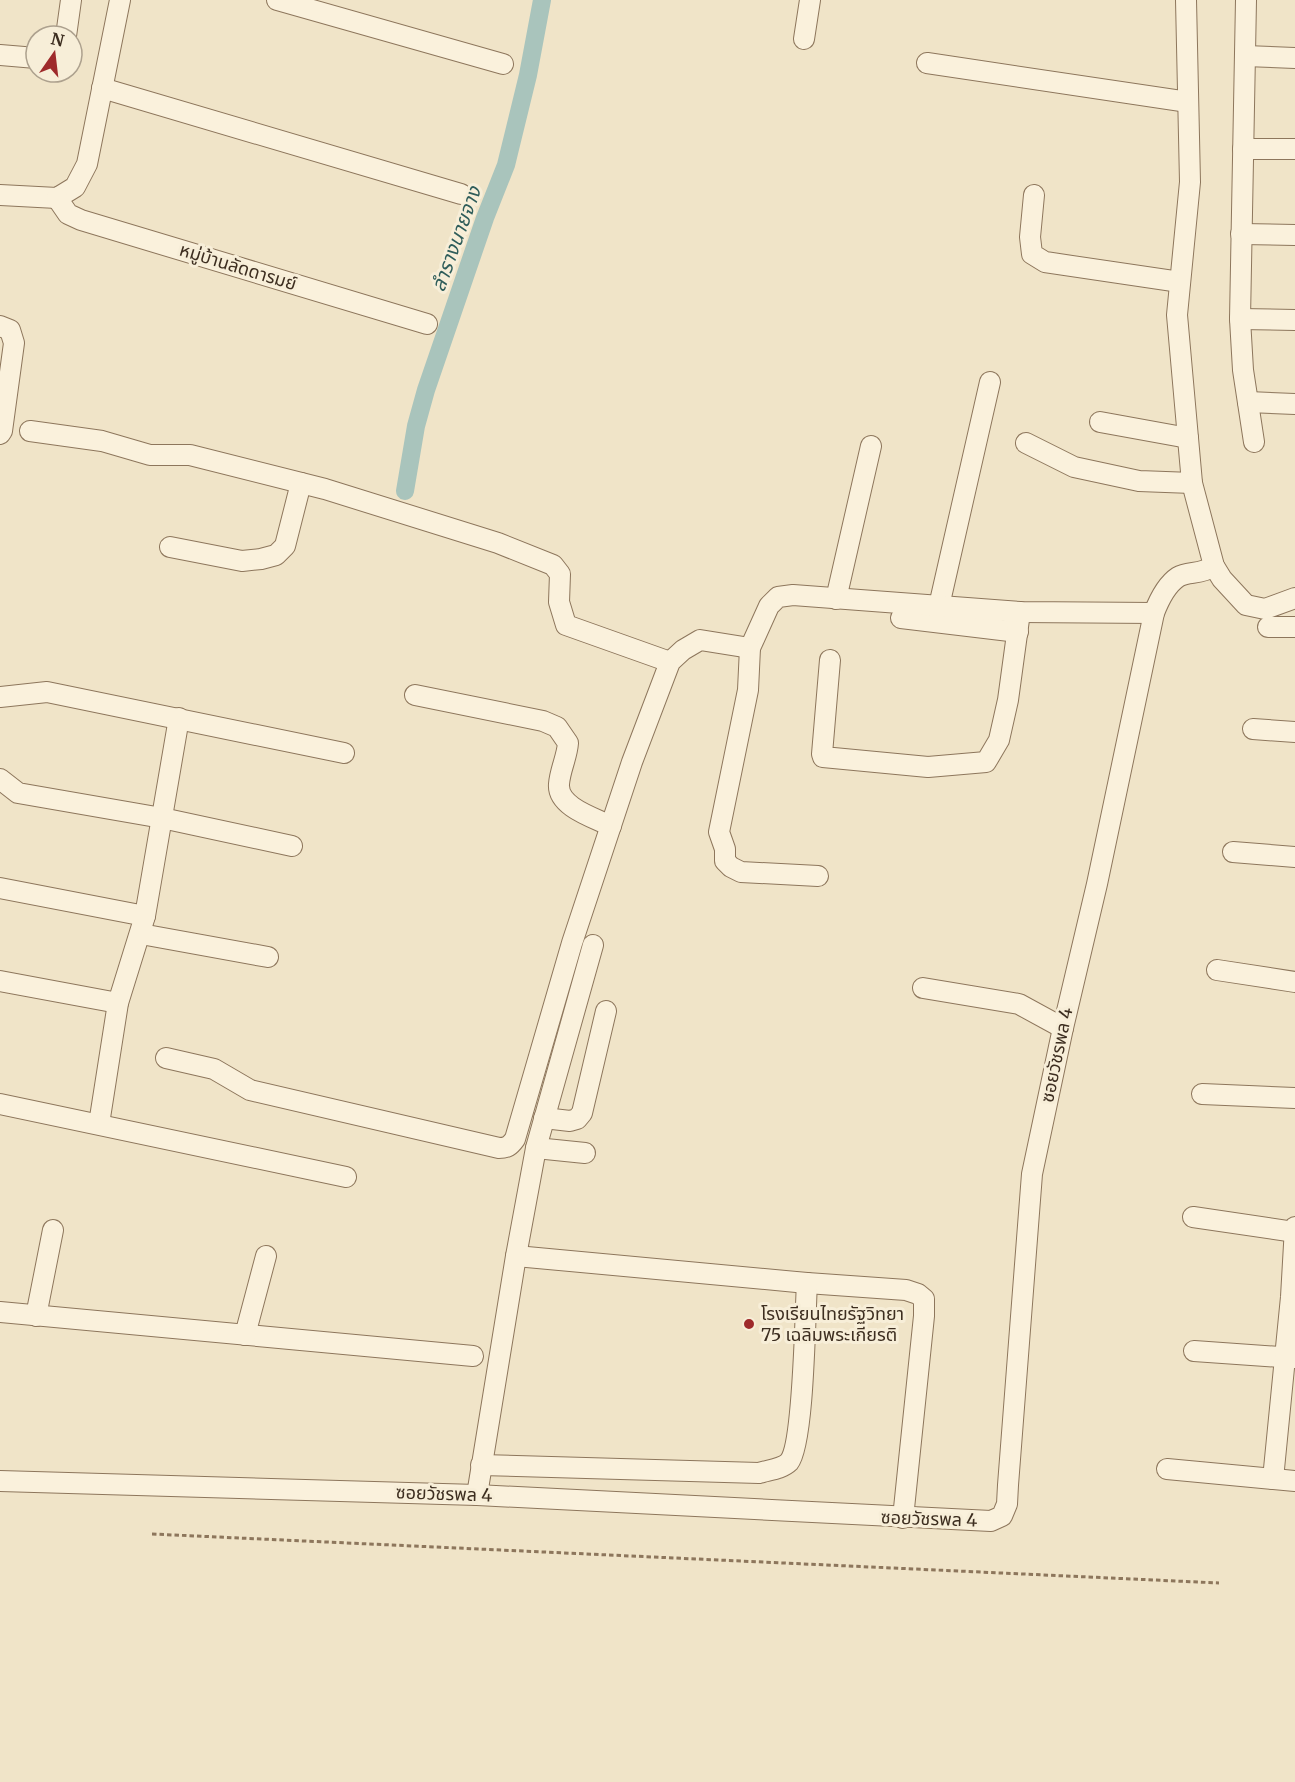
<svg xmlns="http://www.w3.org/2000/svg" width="1295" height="1782" font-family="Merriweather,'Noto Sans Thai',serif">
	<rect width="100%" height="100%" fill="#f0e4c8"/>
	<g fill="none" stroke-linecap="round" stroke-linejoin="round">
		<!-- canal -->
		<path stroke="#a9c4bc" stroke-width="18" d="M405,491L416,426L426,390L485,218L506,165L528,75L542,0"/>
		<defs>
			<g id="minor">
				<path d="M277,0L503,64"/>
				<path d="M1186,0L1190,182L1177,315L1192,483L1214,566L1222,579L1246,605L1265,609L1295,598"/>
				<path d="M1246,0L1240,319L1243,370L1254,442"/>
				<path d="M66,36L71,0"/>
				<path d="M804,39L810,0"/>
				<path d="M0,55L36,58"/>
				<path d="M1245,56L1295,58"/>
				<path d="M927,63L1188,102"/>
				<path d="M102,88L461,194"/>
				<path d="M1243,149H1295"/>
				<path d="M0,195L57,198L75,187L87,164L120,0"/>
				<path d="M1034,195L1030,237L1032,254L1045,262L1180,282"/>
				<path d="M57,198L68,214L81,220L427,324"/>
				<path d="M1241,234L1295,235"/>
				<path d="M1240,319L1295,320"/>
				<path d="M0,326L10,330L14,343L2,431L0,434"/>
				<path d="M1248,402L1295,404"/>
				<path d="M1100,422L1188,438"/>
				<path d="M30,431L102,441L150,455H190L325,489L498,543L553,565L560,574L559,602L566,625L670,662"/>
				<path d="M1026,443L1074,467L1139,481L1192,483"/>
				<path d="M170,547L242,561L261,559L276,555L285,546L301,483"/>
				<path d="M836,599L871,446"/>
				<path d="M939,606L990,382"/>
				<path d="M901,618L1018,632"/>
				<path d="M1268,627H1295"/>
				<path d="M830,660L822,754L823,757L928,767L986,762L999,740L1008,700L1020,612"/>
				<path d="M415,695L543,721L557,727L568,743C567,757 560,770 559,784C557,807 595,818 611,826"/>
				<path d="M0,697L47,692L344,753"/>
				<path d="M1253,729L1295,732"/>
				<path d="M0,779L18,793L162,818L292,846"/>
				<path d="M1233,852L1295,857"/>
				<path d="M818,876L741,872L731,867L725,861V849L719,832L748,690L750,648L769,606L778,597L793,595L1020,612L1154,613"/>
				<path d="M0,888L145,916"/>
				<path d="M141,934L268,957"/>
				<path d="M1217,970L1295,982"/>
				<path d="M0,981L118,1003"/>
				<path d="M923,988L1019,1004L1063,1028"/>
				<path d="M166,1058L214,1069L250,1090L499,1148C507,1148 510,1146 515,1139L572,943L632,762L670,662L683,650L700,640L750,648"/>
				<path d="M1202,1094L1295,1098"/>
				<path d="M0,1104L346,1177"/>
				<path d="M544,1118L570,1121L577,1119L582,1113L606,1011"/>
				<path d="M99,1124L118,1003L145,916L179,718"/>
				<path d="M536,1148L585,1153"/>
				<path d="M1193,1217L1295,1232"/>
				<path d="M516,1256L807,1283L906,1290L918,1294L924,1299V1316L903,1518"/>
				<path d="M0,1312L473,1356"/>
				<path d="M36,1316L53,1230"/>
				<path d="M245,1335L266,1256"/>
				<path d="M1194,1351L1295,1358"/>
				<path d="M481,1465L759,1473C768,1470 782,1469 789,1462C804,1444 805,1313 807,1283"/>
				<path d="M1167,1469L1295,1481"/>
				<path d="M1273,1479L1291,1297L1295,1227"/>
				<path d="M0,1481L477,1495L991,1521L1002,1516L1007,1504L1008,1485L1032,1174L1063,1028L1097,884L1154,613C1159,600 1166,585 1178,577C1188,571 1201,575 1214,566"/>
				<path d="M477,1495L516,1256L536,1148L593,945"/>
			</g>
		</defs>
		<!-- minor casing -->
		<use href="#minor" stroke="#8d765c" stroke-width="22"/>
		<!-- path -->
		<path stroke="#8d765c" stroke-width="3" stroke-dasharray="4.5 3" stroke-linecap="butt" d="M152,1534L1219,1583"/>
		<!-- minor -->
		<use href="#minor" stroke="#faf1dc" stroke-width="20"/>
	</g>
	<!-- markers -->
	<circle fill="#9e2a2b" stroke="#f7eed8" stroke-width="2" cx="749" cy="1324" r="6"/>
	<g text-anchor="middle" stroke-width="6" stroke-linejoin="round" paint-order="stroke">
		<!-- street labels -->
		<g font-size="18" fill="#3d2e20" stroke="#f7eed8">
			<text transform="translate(238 267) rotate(17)" y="6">หมู่บ้านลัดดารมย์</text>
			<text transform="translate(1057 1055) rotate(-78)" y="6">ซอยวัชรพล 4</text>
			<text transform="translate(444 1494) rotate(2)" y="6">ซอยวัชรพล 4</text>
			<text transform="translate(929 1519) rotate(2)" y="6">ซอยวัชรพล 4</text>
		</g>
		<!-- poi labels -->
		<g font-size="18" fill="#3d2e20" stroke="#f7eed8" text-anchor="start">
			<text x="761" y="1320">โรงเรียนไทยรัฐวิทยา<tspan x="761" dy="21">75 เฉลิมพระเกียรติ</tspan></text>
		</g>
		<!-- water labels -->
		<g font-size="20" font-style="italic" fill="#2f5d5a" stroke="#f7eed8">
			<text transform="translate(456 239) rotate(-70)" y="7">ลำรางนายจาง</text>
		</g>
	</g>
	<!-- north arrow -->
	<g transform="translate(54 54) rotate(14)"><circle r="28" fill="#f7eed8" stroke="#ada18e" stroke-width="1.5"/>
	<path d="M0-4.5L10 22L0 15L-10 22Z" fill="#9e2a2b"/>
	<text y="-9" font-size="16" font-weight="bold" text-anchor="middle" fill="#3d2e20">N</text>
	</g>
</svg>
